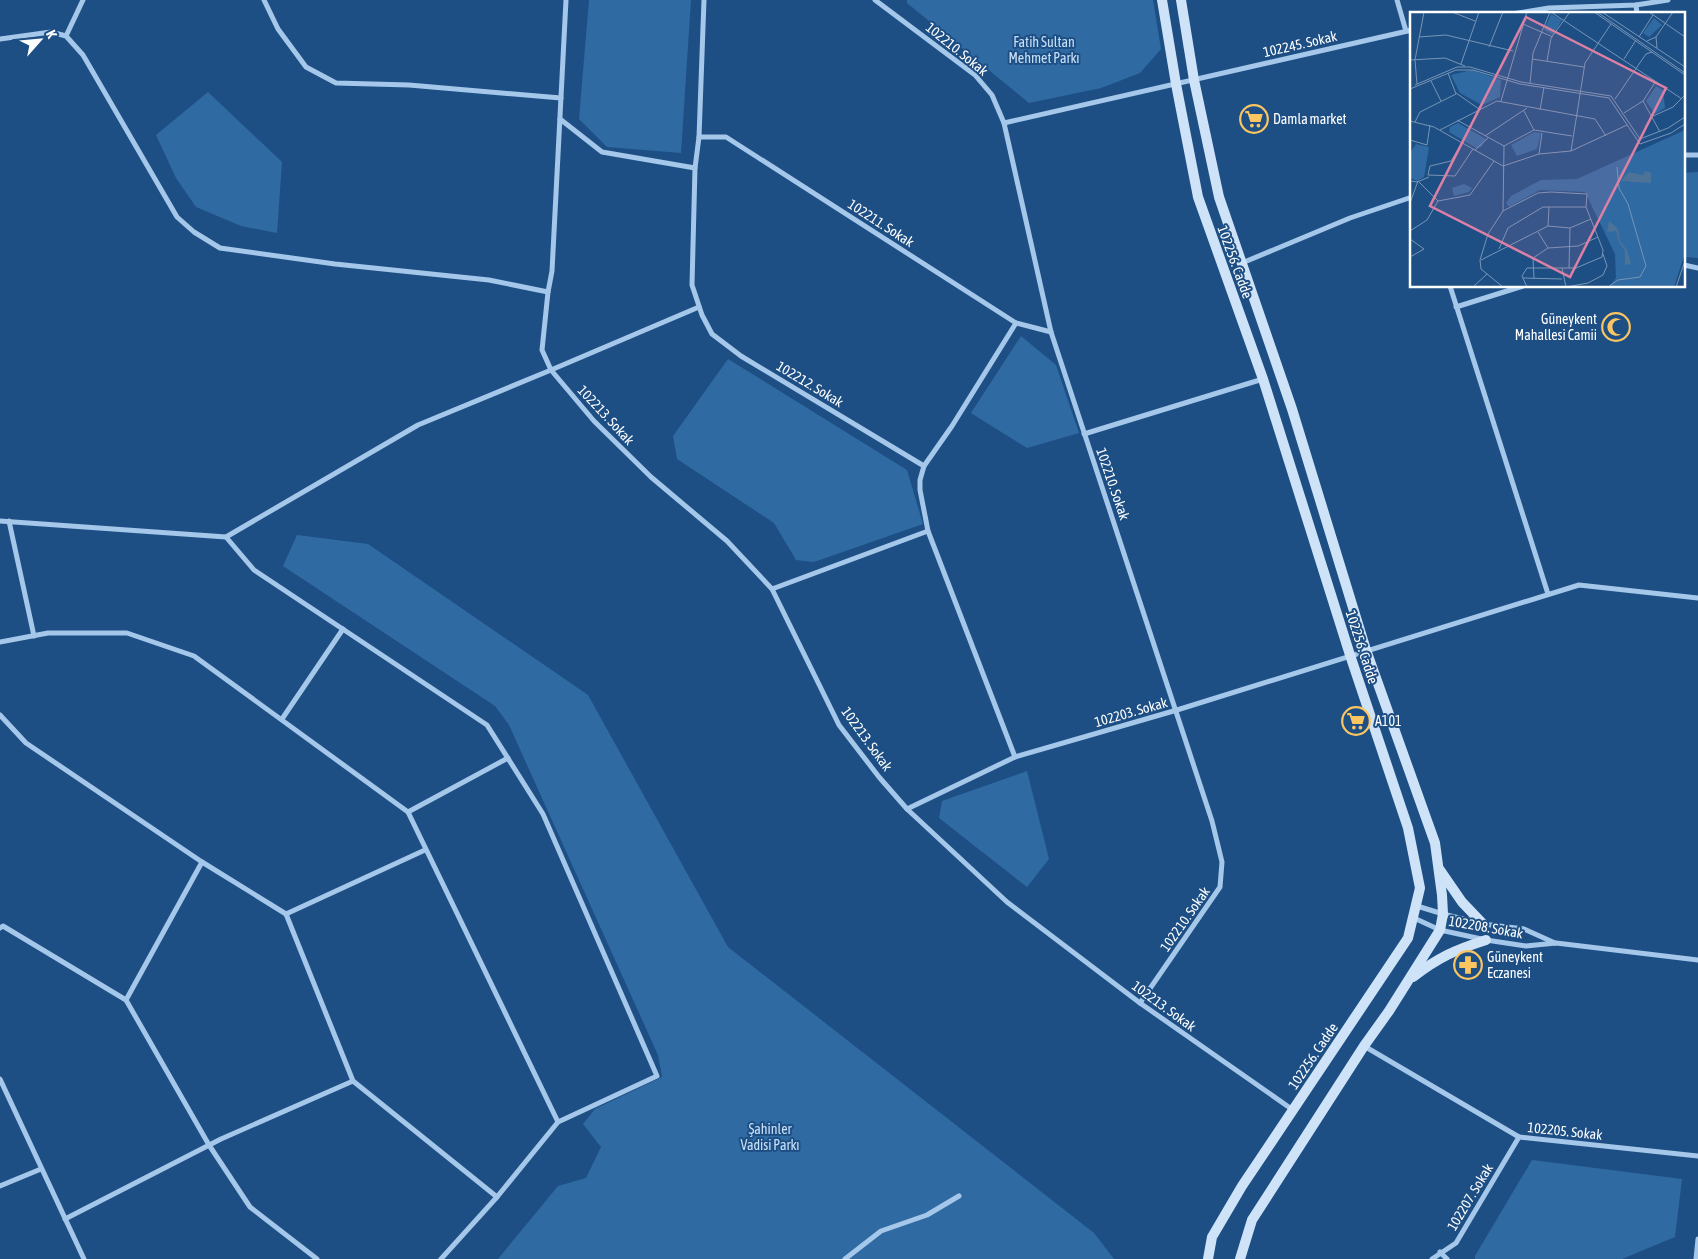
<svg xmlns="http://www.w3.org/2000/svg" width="1698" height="1259" font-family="'Asap Condensed',sans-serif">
	<rect width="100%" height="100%" fill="#1d4f85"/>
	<!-- green -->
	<g fill="#306aa2">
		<path d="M589,0H691L681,153L607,147L579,119Z"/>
		<path d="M907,0H1153L1161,49L1140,73L1101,88L1029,103L907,3Z"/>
		<path d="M208,92L282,162L277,233L241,226L196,207L176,178L156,135Z"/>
		<path d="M1698,172V258L1684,257V173Z"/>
		<path d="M1021,336L1056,365L1079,433L1027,448L971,413Z"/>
		<path d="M728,359L907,470L923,524L814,562L796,560L774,523L677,459L673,436Z"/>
		<path d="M297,535L368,544L588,695L728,947L1094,1233L1114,1259H498L558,1186L586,1178L601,1147L583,1124L595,1109L662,1077L658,1055L509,725L495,706L283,566Z"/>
		<path d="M1027,771L1049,859L1027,887L939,818L942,801Z"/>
		<path d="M1532,1160L1682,1179L1675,1237L1622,1259H1475V1256Z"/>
	</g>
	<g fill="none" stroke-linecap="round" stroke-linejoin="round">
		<!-- street -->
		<g stroke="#a4c7ea" stroke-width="5">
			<path d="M264,0L278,29L306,67L336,83L409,85L561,98"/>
			<path d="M566,0L552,271L548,292L542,350L551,370L594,421L651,477L727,541L772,589L839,725L879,777L907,809L1007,902L1140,1003L1293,1110"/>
			<path d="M704,0L699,137L695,168L692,285L702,315L712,334L741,356L924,466L920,480V490L928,531L1015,757"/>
			<path d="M875,0L975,75L992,95L1004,123L1051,332L1212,821L1222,862L1220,887L1140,1003"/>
			<path d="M1397,0L1406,31"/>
			<path d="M1636,5L1637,14"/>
			<path d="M1512,14L1549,8L1636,5L1668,0"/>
			<path d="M66,36L83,0"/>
			<path d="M0,39L51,32L66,36L83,55L177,217L194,232L220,248L335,264L489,280L548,292"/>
			<path d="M560,119L602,152L695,168"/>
			<path d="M1004,123L1412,30"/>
			<path d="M699,137H726L1016,323L1051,332"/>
			<path d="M1684,155H1698"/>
			<path d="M1242,263L1350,218L1412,197"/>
			<path d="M1684,265L1698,268"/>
			<path d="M1450,286L1548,594"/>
			<path d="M1456,307L1523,286"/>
			<path d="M1084,434L1263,379"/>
			<path d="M924,466L952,426L1016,323"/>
			<path d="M0,521L226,537L418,425L551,370L699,307"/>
			<path d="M9,521L34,636"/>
			<path d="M226,537L254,570L487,725L543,814L657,1076L558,1122"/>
			<path d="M772,589L928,531"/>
			<path d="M0,642L48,633H127L194,656L408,812L558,1122L497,1197L441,1259"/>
			<path d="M0,715L26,743L202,862L286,914L353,1081L497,1197"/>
			<path d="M282,719L343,629"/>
			<path d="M907,809L1015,757L1177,710L1579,585L1698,598"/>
			<path d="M408,812L508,758"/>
			<path d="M1417,906L1443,914L1483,924L1524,929L1555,943"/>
			<path d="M286,914L425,850"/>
			<path d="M1414,918L1440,930L1486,940L1526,946L1556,943L1698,960"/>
			<path d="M0,928L3,926L126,1000L209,1145L250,1207L317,1259"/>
			<path d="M126,1000L202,862"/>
			<path d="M1364,1046L1519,1137L1698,1156"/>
			<path d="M0,1079L84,1259"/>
			<path d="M0,1186L41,1169"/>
			<path d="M65,1219L221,1139L353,1081"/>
			<path d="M1440,1252L1447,1259"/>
			<path d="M845,1259L881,1231L927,1215L959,1196"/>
			<path d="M1432,1259L1456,1243L1519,1137"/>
			<path d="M1696,1259L1698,1239"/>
		</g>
		<!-- secondary -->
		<g stroke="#cfe3f8" stroke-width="10">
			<path d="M1162,0L1176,84L1198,197L1263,379L1350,655L1408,828L1420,888L1408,938L1242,1186L1212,1237L1208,1259"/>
			<path d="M1181,0L1194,80L1219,197L1292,409L1366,650L1435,843L1442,895L1443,914L1440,930L1389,1011L1364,1046L1252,1220L1240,1259"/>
			<path d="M1440,870L1462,902L1483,924"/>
			<path d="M1413,977C1439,957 1455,950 1486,940"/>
		</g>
	</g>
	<!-- icons -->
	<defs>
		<symbol id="supermarket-ring" viewBox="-11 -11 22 22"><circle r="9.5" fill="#1d4f85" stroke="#fbc662" stroke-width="1.5"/><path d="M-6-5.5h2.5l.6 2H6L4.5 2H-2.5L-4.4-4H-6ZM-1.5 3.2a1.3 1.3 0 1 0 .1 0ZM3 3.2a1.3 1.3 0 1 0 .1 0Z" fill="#fbc662"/></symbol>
		<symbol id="mosque-ring" viewBox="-11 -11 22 22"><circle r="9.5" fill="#1d4f85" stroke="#fbc662" stroke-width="1.5"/><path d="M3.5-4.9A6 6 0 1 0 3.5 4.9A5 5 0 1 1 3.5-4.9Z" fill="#fbc662"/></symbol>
		<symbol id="pharmacy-ring" viewBox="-11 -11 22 22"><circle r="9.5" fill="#1d4f85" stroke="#fbc662" stroke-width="1.5"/><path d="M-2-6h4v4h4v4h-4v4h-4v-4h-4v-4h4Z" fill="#fbc662"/></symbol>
	</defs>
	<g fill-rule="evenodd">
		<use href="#supermarket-ring" x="1238" y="103" width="32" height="32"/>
		<use href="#mosque-ring" x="1600" y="311" width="32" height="32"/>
		<use href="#supermarket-ring" x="1340" y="705" width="32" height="32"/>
		<use href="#pharmacy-ring" x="1452" y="949" width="32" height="32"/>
	</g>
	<g text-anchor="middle" stroke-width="4" stroke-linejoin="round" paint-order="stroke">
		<!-- park labels -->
		<g font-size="14" fill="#c8e0f8" stroke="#1d4f85">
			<text x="1044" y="47">Fatih Sultan<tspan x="1044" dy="16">Mehmet Parkı</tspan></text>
			<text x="770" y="1134">Şahinler<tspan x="770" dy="16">Vadisi Parkı</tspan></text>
		</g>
		<!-- street labels -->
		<g font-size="14" fill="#fff" stroke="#1d4f85">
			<text transform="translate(1300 44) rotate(-13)" y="5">102245. Sokak</text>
			<text transform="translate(957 49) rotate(39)" y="5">102210. Sokak</text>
			<text transform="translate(881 223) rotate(33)" y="5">102211. Sokak</text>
			<text transform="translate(1235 262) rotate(70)" y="5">102256. Cadde</text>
			<text transform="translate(810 384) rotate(31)" y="5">102212. Sokak</text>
			<text transform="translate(606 415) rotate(47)" y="5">102213. Sokak</text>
			<text transform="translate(1113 484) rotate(71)" y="5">102210. Sokak</text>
			<text transform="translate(1362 647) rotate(72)" y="5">102256. Cadde</text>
			<text transform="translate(1131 712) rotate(-16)" y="5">102203. Sokak</text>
			<text transform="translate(867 739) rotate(54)" y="5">102213. Sokak</text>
			<text transform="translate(1185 919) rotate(-55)" y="5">102210. Sokak</text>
			<text transform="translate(1486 927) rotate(10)" y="5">102208. Sokak</text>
			<text transform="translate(1164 1006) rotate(36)" y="5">102213. Sokak</text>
			<text transform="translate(1313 1056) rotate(-56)" y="5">102256. Cadde</text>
			<text transform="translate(1565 1131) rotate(6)" y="5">102205. Sokak</text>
			<text transform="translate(1470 1197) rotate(-59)" y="5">102207. Sokak</text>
		</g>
		<!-- poi labels -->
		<g font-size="14" fill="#fff" stroke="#1d4f85" text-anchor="start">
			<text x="1273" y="124">Damla market</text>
			<text x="1597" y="324" text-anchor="end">Güneykent<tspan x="1597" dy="16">Mahallesi Camii</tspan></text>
			<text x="1375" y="726">A101</text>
			<text x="1487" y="962">Güneykent<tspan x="1487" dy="16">Eczanesi</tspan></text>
		</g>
	</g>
	<!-- overview -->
	<g transform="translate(1410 12)">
		<rect width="275" height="275" fill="#1d4f85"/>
		<path d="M141,2L152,8L143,23L134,18ZM244,6L252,13L239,25L233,21ZM62,58L91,68L90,85L72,93L50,81L41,63ZM246,74L253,78L255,96L245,102L236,89ZM48,111L76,127L71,135L66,136L39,120L40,115ZM275,118V241L264,275H199L206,266L205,242L175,180L130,178L99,195L96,191L101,184L131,168L167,167ZM124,120L131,121L127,137L107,144L101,133ZM6,132L19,135L14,165L7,169L0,166V141ZM54,172L62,176L59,180L44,184L42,176Z" fill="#306aa2"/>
		<path d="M235,159L241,161V170L239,171L211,169L219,160L233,163ZM199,209L208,217L210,229L217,238L221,252L215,253V239L209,230L206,219L197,220Z" fill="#4d7298"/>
		<path fill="none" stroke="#7795b6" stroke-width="1" d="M42,0L65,9M141,0L272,87M184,0L275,63M187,0L275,61M192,0L275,55M239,0L275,25M113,12L143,25M9,25L36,23L103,39M229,25L243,3M246,25L263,0M237,29L246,25L247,36M79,35L93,0M122,47L174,55M214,47L226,28M0,48L35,46L55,54M137,49L141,26L160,0M51,52L69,0M21,69L31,89M120,71L123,41L140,0M7,72L5,48L14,0M5,73L47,55H60L111,70L201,84L230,127L258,116M0,77L46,58H63L110,72L199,86L230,132L261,121M46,81L69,97M205,87L236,42L242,40M91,89L117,0M233,89L250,120M130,98L134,75M114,99L124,118M214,101L233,89L246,69M241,105L263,95L275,83M47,108L94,134L124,118L162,124M0,109L24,115L93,154L129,142L161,139L217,113M5,110L10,100L46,82L38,61M258,116L275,105M30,118L87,89L185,107L196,124M261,121L275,112M75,124L117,96M0,128L17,133L20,113M52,131L41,149L20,154L18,163L45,164L63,137M65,138L78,126M161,139L175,51L201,12M129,142L132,121M0,169L7,170L19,165M8,169L28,189M0,191L8,169M93,199L128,181L141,180L177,182L176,195M138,214L139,195M0,219L17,208L28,189L60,183L84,149M128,220L138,236M0,227L14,237L0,245M89,237L98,216L133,195H176L193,238L192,245L166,256H117L112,264L117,275M71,248L138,214L160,216L181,207M152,256L156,275M159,256L160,216M113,266L152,267M124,267L123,246L138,236L168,234L188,225M63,275L77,262M93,275L71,257L70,248L78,222L93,199L94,134M156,275L178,271L193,263L197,254L193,242M198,275L208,268L230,265L236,254L218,192L209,176L207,155M266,275L275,249"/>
		<path fill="#dd80a5" fill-opacity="0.15" stroke="#dd80a5" stroke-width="2.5" d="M116,5L256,76L160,265L20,194Z"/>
		<rect width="275" height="275" fill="none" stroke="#fff" stroke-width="2.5"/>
	</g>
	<!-- north arrow -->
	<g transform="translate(40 40) rotate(63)" stroke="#1d4f85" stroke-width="4" paint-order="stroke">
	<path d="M0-4L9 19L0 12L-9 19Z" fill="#ffffff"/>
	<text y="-8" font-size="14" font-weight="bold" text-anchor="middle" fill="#ffffff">K</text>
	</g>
</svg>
